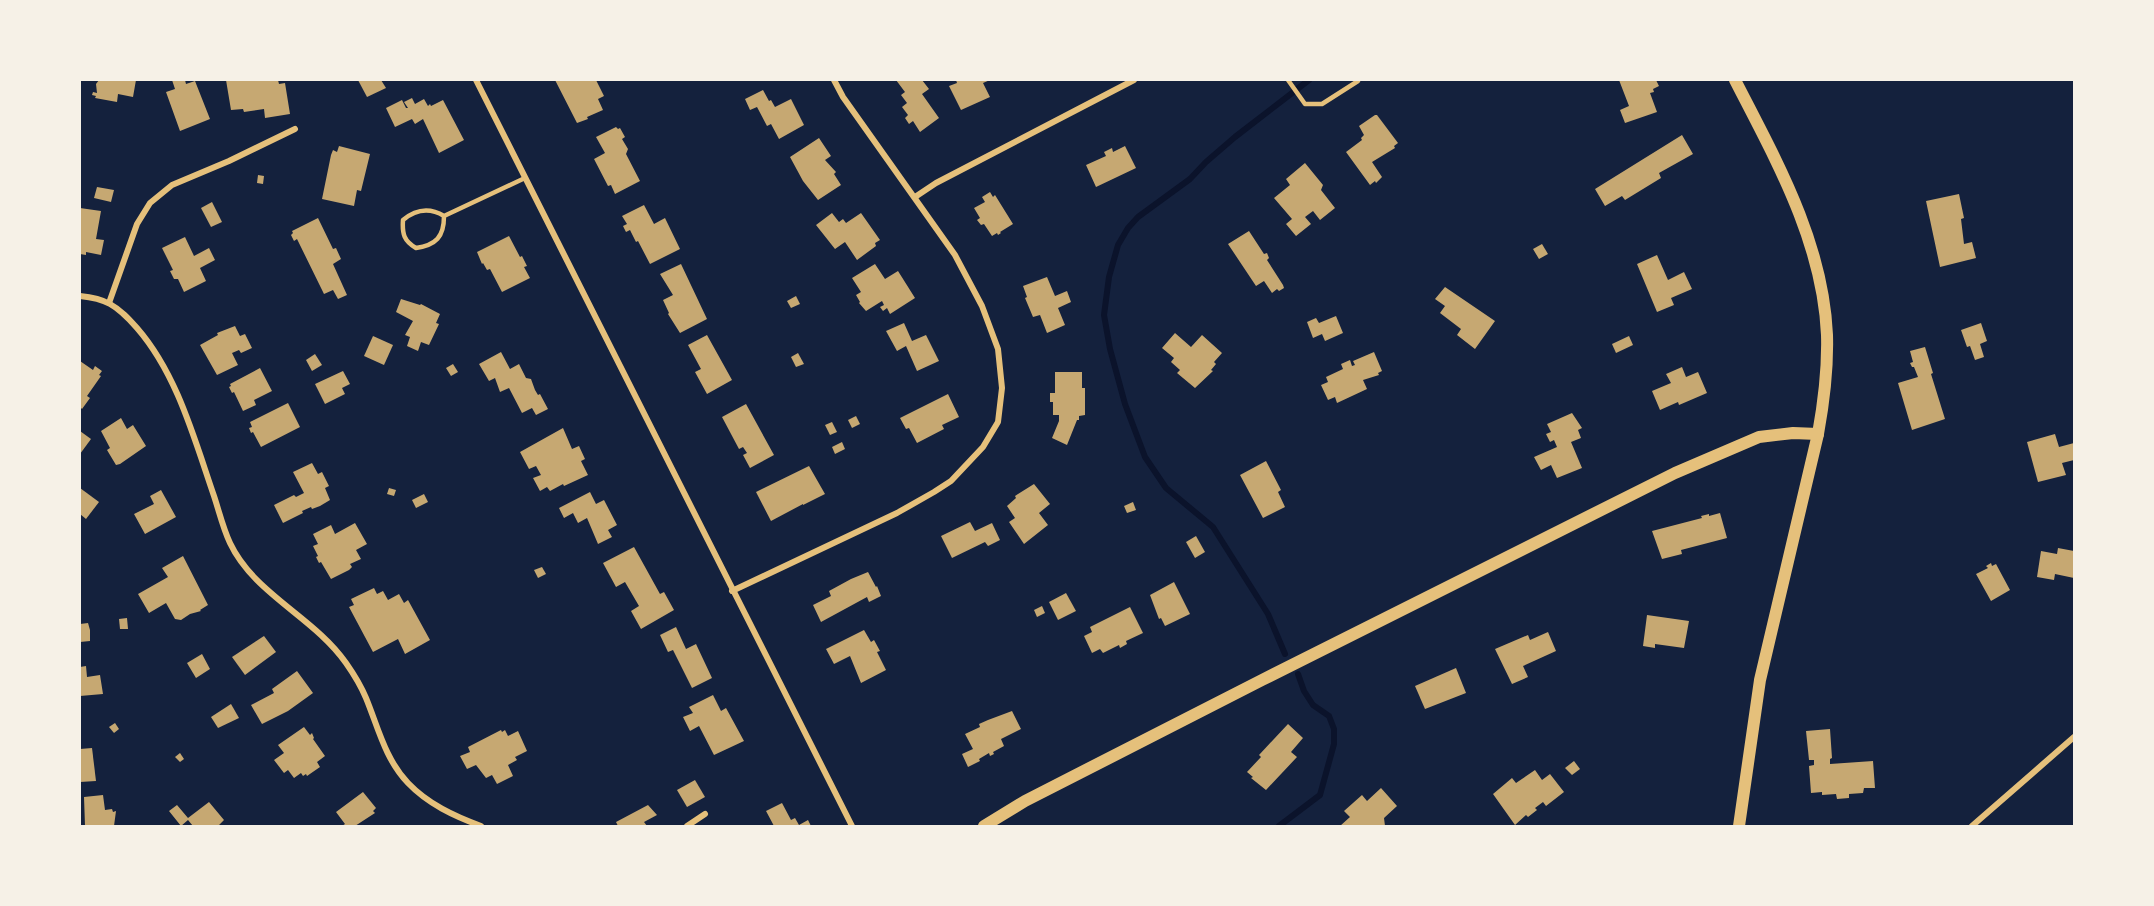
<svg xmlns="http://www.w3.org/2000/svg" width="2154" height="906" font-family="'PT Sans Narrow',sans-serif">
	<rect width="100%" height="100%" fill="#14213d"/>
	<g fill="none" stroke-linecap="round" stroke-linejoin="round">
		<!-- stream -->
		<g stroke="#0b132b" stroke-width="6">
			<path d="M1285,654L1268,614L1213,527L1166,488L1145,457L1125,404L1110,349L1104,315L1109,277L1118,245L1128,228L1138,217L1190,179L1206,162L1235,137L1309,80"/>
			<path d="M1279,826L1320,795L1334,744V729L1329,716L1313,705L1304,691L1298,674"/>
		</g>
	</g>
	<!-- building -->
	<g fill="#c6a872">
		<path d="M99,80H136L133,97L118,94L117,102L95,98L96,96L92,95L93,92L97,93L96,84Z"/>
		<path d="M172,80H185L186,84L195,81L210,119L180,131L166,92L175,89Z"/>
		<path d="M226,80H278L279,84L285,83L290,114L265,118L264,109L244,112L243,109L231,110Z"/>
		<path d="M358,80H381L386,88L367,97Z"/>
		<path d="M555,80H596L604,96L598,99L603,110L587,117L588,119L577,123Z"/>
		<path d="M896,80H922L929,89L922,94L939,118L920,132L913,121L909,124L905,118L908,115L902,107L907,103L901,95L905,92Z"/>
		<path d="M956,80H990L983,83L990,97L961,110L949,86L957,83Z"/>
		<path d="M1619,80H1656L1659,86L1653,89L1654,92L1650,93L1657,112L1625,123L1620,110L1629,106Z"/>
		<path d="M763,90L769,101L771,100L775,107L791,99L804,125L779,139L771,124L767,126L757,107L750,110L745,99Z"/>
		<path d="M412,98L415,104L424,99L428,106L430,104L431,106L443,100L464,140L439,153L423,119L415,124L412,119L395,127L386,108L402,100L406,108H408L404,102Z"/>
		<path d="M1375,115H1377L1398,143L1394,146L1395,148L1372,162L1382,177L1376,183L1375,181L1370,185L1346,152L1362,140L1361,138L1364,135L1359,126Z"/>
		<path d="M616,127L618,129L620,128L625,137L622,139L628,149L626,154L640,181L615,194L611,185L608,186L594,159L605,153L596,137Z"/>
		<path d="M1682,135L1693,154L1659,173L1661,178L1625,200L1622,196L1605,206L1595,189Z"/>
		<path d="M819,138L831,156L825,160L836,172L834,174L841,185L818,200L803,181L790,157Z"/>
		<path d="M339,146L370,154L361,191L357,190L354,206L322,199L331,155L333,150L337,152Z"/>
		<path d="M1125,146L1136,168L1096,187L1086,165L1106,156L1104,152L1112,148L1113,152Z"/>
		<path d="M1305,163L1323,185L1321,190L1335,208L1320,220L1313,211L1305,217L1311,224L1296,236L1286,224L1292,219L1274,198L1290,185L1286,179Z"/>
		<path d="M258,175L264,176L263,184L257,183Z"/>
		<path d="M97,187L114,190L111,202L94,198Z"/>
		<path d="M990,192L993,197L995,195L1013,224L1000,232L1001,233L998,235L997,233L992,236L984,224L981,225L977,220L980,218L974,208L985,202L982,197Z"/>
		<path d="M1959,194L1964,218L1961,219L1964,244L1972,242L1976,258L1940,267L1926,201Z"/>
		<path d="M212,202L222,222L211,227L201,208Z"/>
		<path d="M644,205L654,224L665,218L680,249L650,264L638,241L636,242L630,230L626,232L623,226L627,224L622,216Z"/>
		<path d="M80,208L101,211L96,239L104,240L101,255L86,252V255L80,254Z"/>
		<path d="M832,213L839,222L843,219L846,223L861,213L880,240L875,243L876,246L857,260L845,242L835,249L816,225Z"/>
		<path d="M318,218L333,249L336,248L341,259L333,264L347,295L338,299L333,290L324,294L297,239L294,241L291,235L293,233L292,231Z"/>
		<path d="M1249,231L1264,254L1267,253L1269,258L1267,260L1283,285L1284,288L1279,291L1277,289L1272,293L1264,281L1256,286L1228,244Z"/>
		<path d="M509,236L520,257L522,256L527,266L524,267L530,278L502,292L490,269L487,270L483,263L482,264L477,252Z"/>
		<path d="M185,237L194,256L209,248L215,260L200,268L206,281L184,292L178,279H174L170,271L173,270L162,248Z"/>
		<path d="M1542,244L1548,254L1539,259L1533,249Z"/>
		<path d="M1657,255L1668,280L1684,272L1692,289L1671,298L1674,305L1657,312L1637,264Z"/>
		<path d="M681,264L707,319L680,333L668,314L669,313L663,300L673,295L660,274Z"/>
		<path d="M875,264L885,279L898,271L915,298L890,314L887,308L883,311L880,307L884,305L882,301L866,311L859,303L860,302L856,295L861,292L852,278Z"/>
		<path d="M1047,277L1055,296L1067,291L1071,302L1058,308L1065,325L1047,333L1040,315L1033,317L1025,298L1027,297L1023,286Z"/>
		<path d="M1445,287L1495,321L1475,349L1457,335L1461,329L1440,313L1445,306L1435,299Z"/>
		<path d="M796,296L800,304L791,308L787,301Z"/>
		<path d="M401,299L420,305L421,304L440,314L436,323L439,324L429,345L421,342L418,351L407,346L410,337L405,335L413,321L396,312Z"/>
		<path d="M1336,316L1343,333L1325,341L1322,334L1313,338L1307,322L1316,318L1319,323Z"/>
		<path d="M904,323L912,341L926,335L939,361L917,371L906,346L897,351L886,331Z"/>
		<path d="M1981,323L1987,341L1980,344L1984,357L1975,360L1970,346L1967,347L1961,330Z"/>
		<path d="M235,326L240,336L245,334L252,348L241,353L239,350L232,353L238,365L217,375L200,345L218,335L217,333Z"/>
		<path d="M1175,333L1191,347L1202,335L1222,353L1214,362L1216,364L1211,370L1213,371L1195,388L1177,373L1180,370L1171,362L1174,358L1162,348Z"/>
		<path d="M707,335L732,380L707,394L695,372L701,369L688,345Z"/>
		<path d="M373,336L393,345L384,365L364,356Z"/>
		<path d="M1629,336L1633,345L1616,353L1612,344Z"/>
		<path d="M1925,347L1933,373L1931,374L1945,419L1912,430L1898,383L1918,377L1914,367H1912L1910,363L1913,362L1910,351Z"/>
		<path d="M501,352L510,369L519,364L526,378L531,379L535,390L538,395L540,394L548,409L536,415L532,408L522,413L509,388L500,392L495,378L489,381L479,364Z"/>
		<path d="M1374,352L1382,371L1378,373L1379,375L1363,380L1367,389L1337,403L1335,397L1328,400L1321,385L1328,382L1326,377L1343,369L1341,364L1350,360L1352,366L1355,365L1353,361Z"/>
		<path d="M798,353L804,364L796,367L791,357Z"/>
		<path d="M315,354L322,365L312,371L306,360Z"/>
		<path d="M80,361L93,370L95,366L102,371L99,375L101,376L87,396L90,398L82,409L80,407Z"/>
		<path d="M453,364L458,372L451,376L446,368Z"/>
		<path d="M1682,367L1686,377L1698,372L1707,393L1679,405L1678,402L1660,410L1652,391L1671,383L1666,374Z"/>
		<path d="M260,368L272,391L254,400L256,405L243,411L234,392L232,393L229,387L231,386L230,384Z"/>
		<path d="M343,371L350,384L342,388L345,394L325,404L315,384Z"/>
		<path d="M1055,372H1082V388H1085V415L1079,416V420H1077L1067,445L1052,438L1059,421V415H1053V402H1050V393H1055Z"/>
		<path d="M948,394L959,417L942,425L944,429L917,443L909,428L906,429L900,418Z"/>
		<path d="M288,403L300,427L261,447L253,432L251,433L249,428L252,427L250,422Z"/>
		<path d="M746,404L774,455L750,468L743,455L747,453L743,447L739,449L722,417Z"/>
		<path d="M1572,413L1582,428L1578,430L1581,438L1571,442L1582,468L1557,478L1551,465L1541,470L1534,457L1557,447L1554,440L1550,442L1546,434L1551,432L1547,424Z"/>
		<path d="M856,416L860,424L852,428L848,420Z"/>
		<path d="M121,418L127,429L133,425L146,446L120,464L116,465L107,450L110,448L101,431Z"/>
		<path d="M832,422L837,432L830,435L825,425Z"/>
		<path d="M563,428L572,449L579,446L585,459L581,461L588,475L564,486L563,484L550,491L547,487L540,491L533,478L541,475L536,466L529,469L520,452Z"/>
		<path d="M80,431L91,439L80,454Z"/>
		<path d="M2055,434L2059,447L2074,443V460L2062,463L2066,475L2038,482L2027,442Z"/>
		<path d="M842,442L845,449L835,454L832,447Z"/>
		<path d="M1266,461L1281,490L1278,492L1285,507L1263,518L1240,475Z"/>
		<path d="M312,463L318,474L322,472L329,486L325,488L330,500L320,506L312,509L311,507L302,511L303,513L283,523L274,505L294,495L296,497L304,493L293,472Z"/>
		<path d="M809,466L825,494L803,505V504L771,521L756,492Z"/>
		<path d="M1034,484L1050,504L1039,513L1048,525L1024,544L1009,522L1015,518L1007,506L1016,498L1015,496Z"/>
		<path d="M80,488L99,502L86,519L80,514Z"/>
		<path d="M389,488L396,490L394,496L387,494Z"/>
		<path d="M161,490L176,517L145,534L134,514L154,504L150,496Z"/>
		<path d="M590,492L596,504L604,500L617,525L608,530L612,537L598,544L587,518L578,523L573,513L564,518L559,508Z"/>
		<path d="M424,494L428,502L416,508L412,500Z"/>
		<path d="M1133,502L1136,510L1127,513L1124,506Z"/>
		<path d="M1720,513L1727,538L1681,550L1682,554L1662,559L1652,531L1702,518L1701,516L1709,514V516Z"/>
		<path d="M970,522L975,531L992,523L1000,540L988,546L985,542L952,558L941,536Z"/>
		<path d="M355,523L367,544L356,550L361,559L350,564L352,567L349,570L331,579L321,562L319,563L316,557L318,556L313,546L318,544L313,534L331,525L335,534Z"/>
		<path d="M1196,536L1205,552L1195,558L1186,542Z"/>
		<path d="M634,547L660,594L664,592L674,610L641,629L631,611L639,606L625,582L616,587L603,563Z"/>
		<path d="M2058,548L2074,551V578L2055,574L2054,580L2037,577L2041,551L2057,554Z"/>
		<path d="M183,556L208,605L200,610L201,611L190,614L181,620L175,619L166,603L149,613L138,594L168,577L162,568Z"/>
		<path d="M1991,563L1992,566L1996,564L2010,590L1991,601L1976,574L1988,568L1986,566Z"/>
		<path d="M542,567L546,574L538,578L534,570Z"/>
		<path d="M868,572L876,587L877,586L881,596L869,602L867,597L821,622L813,605L831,596L829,591L851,579Z"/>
		<path d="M1174,582L1190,614L1165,626L1161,618L1159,619L1150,595Z"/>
		<path d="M374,588L377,594L383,591L388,600L399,594L404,603L408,600L430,640L405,654L398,639L373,652L349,607L354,605L351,599Z"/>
		<path d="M1066,593L1076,611L1058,620L1049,602Z"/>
		<path d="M1042,606L1045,613L1037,617L1034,610Z"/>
		<path d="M1130,607L1143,633L1126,641L1127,644L1120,648L1119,645L1103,653L1100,649L1092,653L1084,636L1092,632L1090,627Z"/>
		<path d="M1647,615L1689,621L1684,648L1655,644V648L1643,646Z"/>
		<path d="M127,618L128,629H120L119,619Z"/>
		<path d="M88,623L90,630V641L80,642V624Z"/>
		<path d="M676,627L686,649L696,644L712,678L692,688L673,650L668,652L660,635Z"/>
		<path d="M864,630L871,642L874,640L880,651L877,652L886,670L861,683L850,656L834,664L826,649Z"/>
		<path d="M1548,632L1556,651L1523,666L1528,677L1512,684L1495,649L1528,635L1530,640Z"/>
		<path d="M264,636L276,652L245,675L232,657Z"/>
		<path d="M202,654L210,669L196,678L187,663Z"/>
		<path d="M86,666L87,677L100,675L103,694L80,696V667Z"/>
		<path d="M1456,668L1466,693L1425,709L1415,686Z"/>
		<path d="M297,671L313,693L288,711L262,724L251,705L274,693L272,689Z"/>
		<path d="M713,695L721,711L726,708L744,741L714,755L699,726L690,731L683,717L693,713L689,707Z"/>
		<path d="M231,704L239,718L218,728L211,717Z"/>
		<path d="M1012,711L1021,729L1001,739L1004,746L993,752L994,754L990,756L989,753L979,759L980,761L968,767L962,754L973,749L965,734L980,727L979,724L988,720Z"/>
		<path d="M115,723L119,729L114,733L109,727Z"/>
		<path d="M1288,724L1303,738L1291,752L1297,757L1266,790L1251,778L1253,777L1247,772L1261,757L1259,755Z"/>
		<path d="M304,727L310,735L312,733L314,738L313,739L325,756L317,762L320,767L307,776L306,774L303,776L301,773L294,778L288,770L284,773L274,760L284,753L278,745Z"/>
		<path d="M1830,729L1832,758L1830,759V764L1873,761L1875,788H1864L1863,793L1849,794V798L1837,799L1836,794L1822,795V792L1811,793L1809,766L1814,765V760H1809L1806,731Z"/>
		<path d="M501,730L502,732L505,730L508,736L518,731L527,751L515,757L517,760L508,765L513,776L497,784L492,775L486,778L476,765L467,769L460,756L470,752L468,747Z"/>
		<path d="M92,748L96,781L80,782V749Z"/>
		<path d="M180,753L184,759L180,762L175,757Z"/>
		<path d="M1574,761L1580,769L1572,775L1565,768Z"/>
		<path d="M1535,770L1542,780L1550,774L1564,792L1546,806L1543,802L1535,808L1537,810L1528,817L1526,815L1515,825L1493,794L1512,778L1516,783Z"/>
		<path d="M695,780L705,797L687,807L677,790Z"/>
		<path d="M1381,788L1397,806L1384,818L1385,826H1340L1350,817L1344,811L1362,795L1367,801Z"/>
		<path d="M363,792L376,808L373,811L375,813L355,826H342L345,824L336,812Z"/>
		<path d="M103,795L105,810L112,809L113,812L116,811L114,826H85L84,797Z"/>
		<path d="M209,802L224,820L218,826H193L188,820L181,826L169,811L177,805L188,818Z"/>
		<path d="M782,803L791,820L795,818L799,825L808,820L811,826H774L766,811Z"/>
		<path d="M648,805L657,815L644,822L647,826H618L616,822Z"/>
	</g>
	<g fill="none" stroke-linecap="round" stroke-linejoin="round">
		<!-- service -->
		<g stroke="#e5c07b" stroke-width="4.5">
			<path d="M1288,80L1305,104H1322L1358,81"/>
			<path d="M444,216C429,207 415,210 403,220C402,234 404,241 416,248C436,245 444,237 444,216L525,178"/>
		</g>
		<!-- minor -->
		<g stroke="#e5c07b" stroke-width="6">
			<path d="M476,80L852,826"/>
			<path d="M915,197L936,183L1134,80"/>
			<path d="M80,296C90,297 101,299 110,304C121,310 129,319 137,328C177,374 194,438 214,496C219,511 223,528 230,543C254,594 314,617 346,663C353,673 361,686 366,698C378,727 385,759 408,783C428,804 454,816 481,826"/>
			<path d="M109,303L137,224L150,203L172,185L229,161L295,129"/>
			<path d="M732,591L897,513L934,492L951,481L983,447L998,422L1002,388L998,349L982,306L955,255L843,97L834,80"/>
			<path d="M687,826L705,814"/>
			<path d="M1972,826L2074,737"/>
		</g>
		<!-- secondary -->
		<g stroke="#e5c07b" stroke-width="12">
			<path d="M1735,80C1776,160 1823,242 1827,335C1828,369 1824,401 1818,434L1760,680L1739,826"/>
			<path d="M984,826L1025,801L1262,680L1675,473L1759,437L1793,433L1818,434"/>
		</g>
	</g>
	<!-- border -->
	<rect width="2154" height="906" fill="none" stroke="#f6f1e7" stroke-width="162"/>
</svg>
